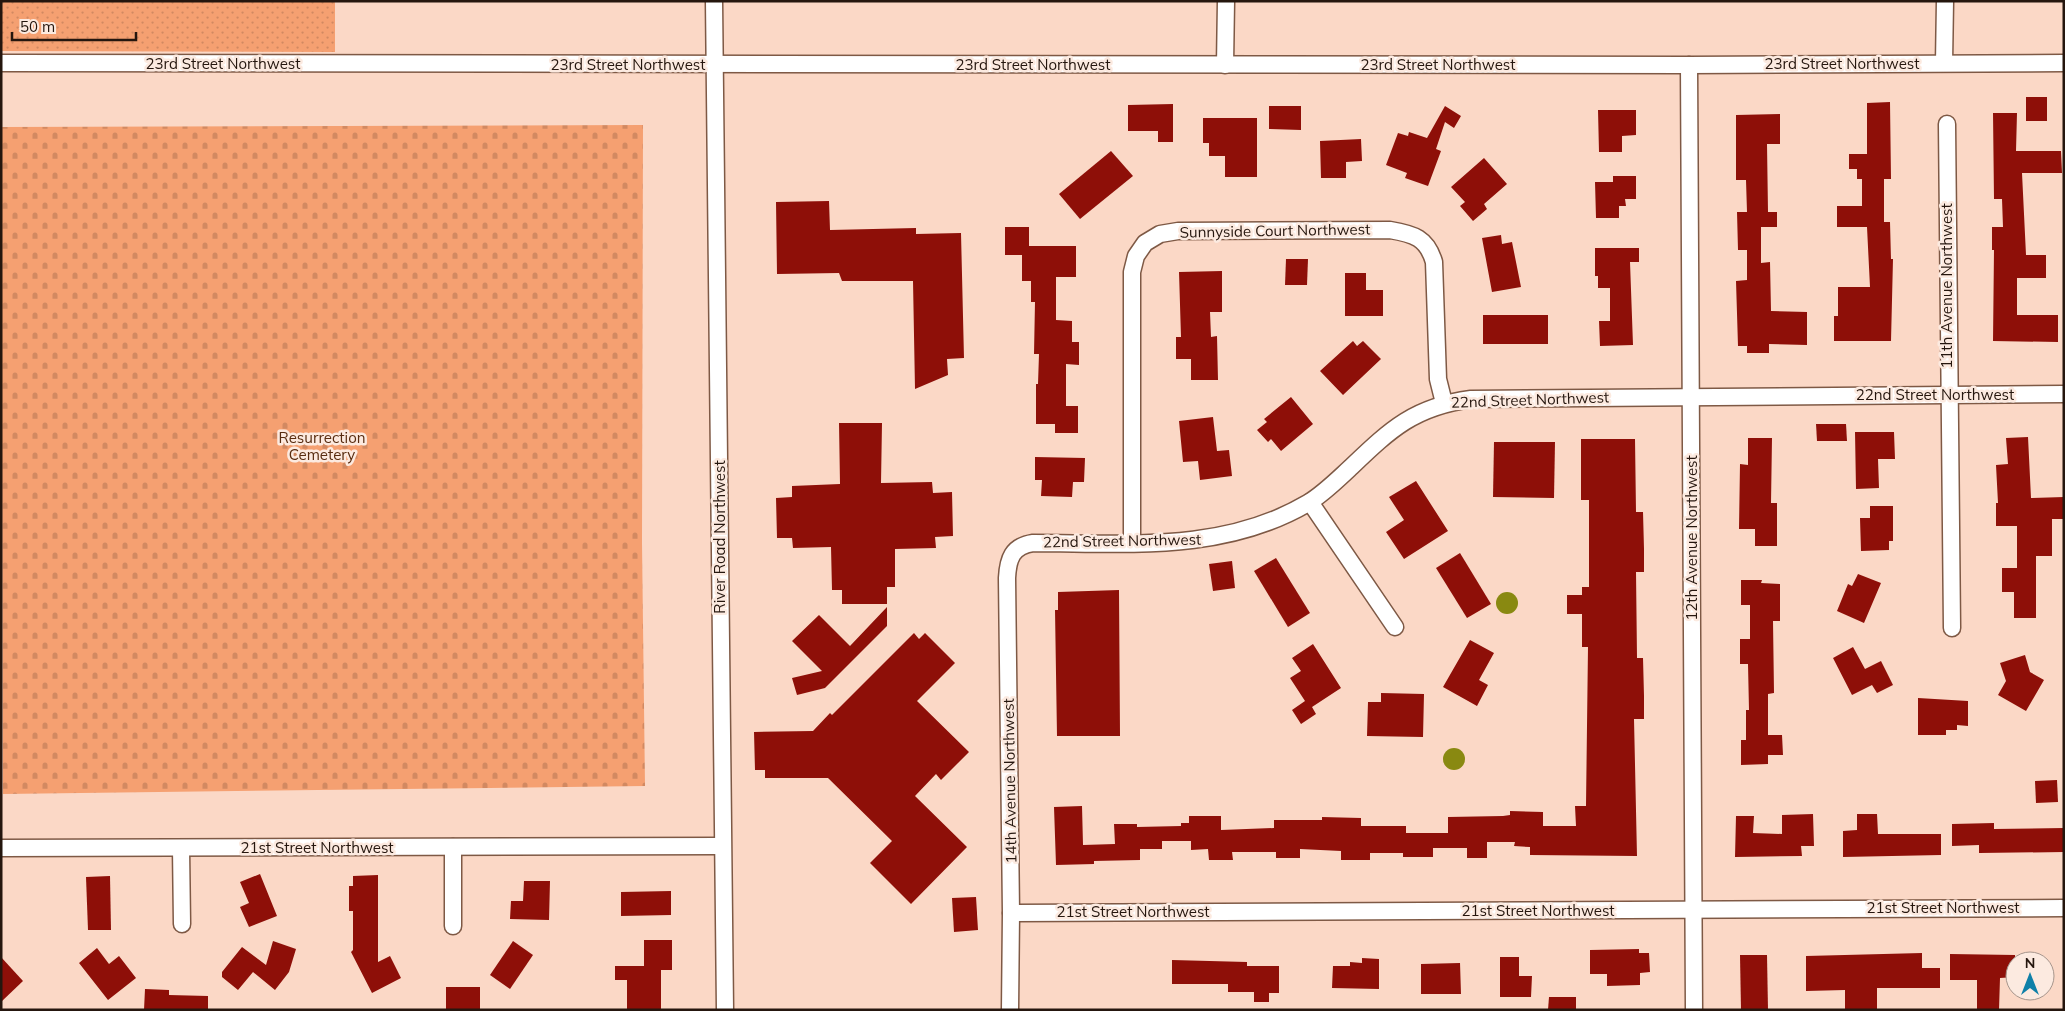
<svg xmlns="http://www.w3.org/2000/svg" width="2065" height="1011" font-family="Mulish,sans-serif">
	<defs>
		<pattern id="grass-dots" width="8" height="8" patternUnits="userSpaceOnUse" patternTransform="scale(1.25)"><rect width="8" height="8" fill="#f5a071"/><path d="M2 2h.1M6 6h.1" fill="none" stroke="#d28961" stroke-width="1.8" stroke-linecap="round"/></pattern>
		<pattern id="cemetery-stones" width="16" height="16" patternUnits="userSpaceOnUse" patternTransform="scale(1.25)"><rect width="16" height="16" fill="#f5a071"/><path d="M2 7V4a2 2 0 0 1 4 0v3zM10 15v-3a2 2 0 0 1 4 0v3z" fill="#d28961"/></pattern>
	</defs>
	<rect width="100%" height="100%" fill="#fbd8c6"/>
	<!-- grass -->
	<path fill="url(#grass-dots)" d="M1,1H335V52L1,51Z"/>
	<!-- cemetery -->
	<path fill="url(#cemetery-stones)" d="M643,125L642,543L645,786L3,794L1,127Z"/>
	<!-- water -->
	<g fill="#898911">
		<circle cx="1507" cy="603" r="11"/>
		<circle cx="1454" cy="759" r="11"/>
	</g>
	<!-- building -->
	<g fill="#8e0f08">
		<rect x="2026" y="97" width="21" height="24"/>
		<path d="M1890,102L1891,179H1884V222H1890L1891,259H1893L1891,341H1834V316H1838V287H1870L1867,227H1837V206H1862V179H1857V169H1849V154H1867V103Z"/>
		<path d="M1173,104V142H1158V131H1128V105Z"/>
		<path d="M1269,106H1301V130L1269,129Z"/>
		<path d="M1445,106L1461,116L1454,128L1445,122L1436,149L1441,151L1428,186L1405,178L1407,173L1386,165L1398,133L1408,136L1409,132L1427,138Z"/>
		<path d="M1598,110H1636V135L1622,136V152H1599Z"/>
		<path d="M1993,113H2017L2016,151H2061L2062,173H2022L2026,255H2046V278H2017V315H2058V342L1993,341L1994,250H1992V227H2003L2002,199H1994Z"/>
		<path d="M1780,114V144H1767L1768,212H1777V227H1761V263L1770,262L1771,311L1807,312V345L1769,344V353H1747V346H1738L1736,281L1747,280V250H1738L1737,212H1747L1746,180H1736V115Z"/>
		<path d="M1203,118H1257V177H1225V156H1209V143H1203Z"/>
		<path d="M1361,139L1362,161L1346,162V178H1321L1320,141Z"/>
		<path d="M1111,151L1133,176L1080,219L1059,194Z"/>
		<path d="M1484,158L1507,184L1484,204L1487,209L1473,221L1460,206L1465,202L1451,187Z"/>
		<path d="M1613,176H1636V199H1625L1626,206H1619V218H1596L1595,182H1613Z"/>
		<path d="M829,201L830,230L916,228V234L961,233L964,358L947,359L948,375L915,389L913,281H842L839,273L777,274L776,202Z"/>
		<path d="M1005,227H1029V246H1076V277H1056V320L1072,321V342H1079V365L1066,364V406H1078V433H1055V424H1036V384H1038L1039,354H1034L1035,302H1031V281H1022V255H1005Z"/>
		<path d="M1501,235L1502,244L1512,242L1521,287L1492,292L1482,238Z"/>
		<path d="M1595,248H1639V262H1630L1633,345L1600,346L1599,321H1610V288H1598V276H1595Z"/>
		<path d="M1286,259H1308L1307,285H1285Z"/>
		<path d="M1222,271V312H1210L1211,337L1217,336L1218,380H1191V359H1176V337H1181L1179,272Z"/>
		<path d="M1345,273H1366V290H1383V316H1345Z"/>
		<rect x="1483" y="315" width="65" height="29"/>
		<path d="M1353,341L1357,346L1363,341L1381,359L1343,395L1320,371Z"/>
		<path d="M1291,397L1313,424L1281,451L1271,439L1268,442L1257,430L1267,422L1264,419Z"/>
		<path d="M1213,417L1217,451L1229,450L1232,476L1200,480L1198,461L1183,462L1179,421Z"/>
		<path d="M839,423H882L881,483L932,482L933,493L952,492L953,536L935,537L936,548L895,549V587H887V604H842V590H832L831,547L793,548L792,538H777L776,498L792,497V486L840,484Z"/>
		<path d="M1816,424H1846L1847,441H1817Z"/>
		<path d="M1855,432H1894L1895,459H1878L1879,488L1856,489Z"/>
		<path d="M2028,437L2031,498L2064,497V519H2052V556H2036V618H2014V592H2002V568H2017V526H1996V503H1998L1996,465L2008,464L2006,438Z"/>
		<path d="M1748,438H1772L1771,503H1777V546H1755V529H1739L1740,464L1748,465Z"/>
		<path d="M1581,439H1635L1636,512H1643L1644,549V572H1636L1637,658H1643L1644,696V719H1634L1637,856L1530,855V847L1514,846L1515,842H1487V858H1467V848H1433V857H1403V853H1370V860H1341V851L1300,849V858H1276V852H1232L1233,860H1209L1208,849L1191,850V841H1162V849H1140V860L1094,861V864L1056,865L1054,807L1082,806L1083,845L1115,844L1114,824H1137V827L1181,826V823H1189V816H1221V830L1274,828V820H1322V817L1361,818V826H1406V833H1448V817L1503,816L1510,815V811L1543,812V826H1576L1575,806H1586L1588,647H1582V614H1567V595H1582V587H1589V500H1581Z"/>
		<path d="M1494,442H1555L1554,498L1493,497Z"/>
		<path d="M1035,457L1085,458L1084,482H1073L1072,497L1041,496L1042,480H1035Z"/>
		<path d="M1416,481L1448,531L1404,559L1386,532L1404,520L1389,497Z"/>
		<path d="M1870,506H1893V541H1889V550L1861,551L1860,518H1870Z"/>
		<path d="M1460,553L1491,604L1467,618L1436,568Z"/>
		<path d="M1276,558L1310,613L1288,627L1254,571Z"/>
		<path d="M1232,561L1235,588L1213,591L1209,564Z"/>
		<path d="M1858,574L1881,583L1864,623L1837,611L1848,584L1852,586Z"/>
		<path d="M1741,580H1762L1761,583L1780,584V621H1773L1774,693L1768,694V735H1782L1783,755H1768V764L1741,765V740H1746V710H1749L1748,664H1740V639H1750V605H1741Z"/>
		<path d="M1119,590L1120,736H1057L1055,610H1058V592Z"/>
		<path d="M887,607V626L825,688L797,695L792,678L822,671L792,641L819,615L850,646Z"/>
		<path d="M914,633L919,639L925,633L955,663L917,701L969,752L941,780L936,774L915,796L967,847L911,904L870,863L892,841L828,778H765V770H755L754,732L813,731L830,713L832,715Z"/>
		<path d="M1470,640L1494,653L1479,680L1488,685L1477,706L1443,687Z"/>
		<path d="M1313,644L1341,688L1312,707L1316,714L1301,724L1292,710L1305,701L1290,678L1301,671L1292,658Z"/>
		<path d="M1853,647L1865,669L1881,661L1893,685L1877,693L1872,685L1852,695L1833,658Z"/>
		<path d="M2025,655L2030,672L2044,680L2026,711L1998,695L2006,681L2000,663Z"/>
		<path d="M1381,693L1424,694L1423,737L1367,736L1368,702H1381Z"/>
		<path d="M1918,698L1968,701V726L1957,725V730H1946V735H1918Z"/>
		<path d="M2057,780L2058,802L2036,803L2035,781Z"/>
		<path d="M1813,814L1814,846H1801L1802,856L1735,857L1736,816H1754L1753,833L1782,834V815Z"/>
		<path d="M1857,814H1877L1878,834H1941V855L1843,857V831L1857,830Z"/>
		<path d="M1994,823V829L2064,828V852L1979,853V845L1952,846V824Z"/>
		<path d="M260,874L277,916L249,927L240,907L249,903L240,882Z"/>
		<path d="M378,875V962L390,956L401,978L372,993L351,952L353,950V911H349V886H353V876Z"/>
		<path d="M110,876L111,930H88L86,877Z"/>
		<path d="M524,881H550L549,920L510,919L511,901H523Z"/>
		<path d="M671,891V915L621,916V892Z"/>
		<path d="M976,897L978,930L954,932L952,898Z"/>
		<path d="M644,940H672V970H661V1010H627V980H615V966H644Z"/>
		<path d="M273,941L296,949L289,972L275,990L253,972L238,990L222,977V972L242,947L266,965Z"/>
		<path d="M513,941L533,955L510,989L490,975Z"/>
		<path d="M97,948L109,964L119,956L136,978L108,1000L79,963Z"/>
		<path d="M1639,949V953H1649L1650,972L1640,973V985L1607,986V974H1590V950Z"/>
		<path d="M1922,953V968H1940V988H1877V1010H1845V990L1806,991V956Z"/>
		<path d="M1950,954L2015,955V977L2000,978L1999,1010H1977V980H1950Z"/>
		<path d="M1740,955H1767L1768,1010H1741Z"/>
		<path d="M1,957L23,981L1,1002Z"/>
		<path d="M1500,957H1519V976H1532L1531,997H1500Z"/>
		<path d="M1362,958L1379,959V989L1332,988L1333,966H1350V962L1362,963Z"/>
		<path d="M1172,960L1247,962V966H1279V993H1269V1002H1254V992H1228V984H1172Z"/>
		<path d="M1460,963L1461,994H1421V964Z"/>
		<rect x="446" y="987" width="34" height="23"/>
		<path d="M145,989L169,990V995L208,996V1010H144Z"/>
		<path d="M1549,997H1576V1010H1548Z"/>
	</g>
	<g fill="none" stroke-linecap="round" stroke-linejoin="round">
		<defs>
			<g id="minor">
				<path d="M714,1L725,1010"/>
				<path d="M1,63L1689,65L2064,63"/>
				<path d="M1944,63L1945,1"/>
				<path d="M1225,65L1226,1"/>
				<path d="M1689,65L1694,1010"/>
				<path d="M1947,124L1952,628"/>
				<path d="M1310,502L1395,627"/>
				<path d="M1132,543V272L1136,256L1145,243L1160,234L1178,231L1390,230C1414,234 1427,238 1434,262L1438,379L1444,403"/>
				<path d="M1,848L722,846"/>
				<path d="M181,848L182,924"/>
				<path d="M1011,913L2064,908"/>
				<path d="M453,926V847"/>
				<path d="M1010,1010L1011,913L1007,578C1008,559 1012,546 1033,543C1127,543 1223,553 1308,503C1323,494 1336,481 1349,469C1390,430 1413,407 1471,399L2064,394"/>
			</g>
		</defs>
		<!-- minor casing -->
		<use href="#minor" stroke="#7e5945" stroke-width="19"/>
		<!-- minor -->
		<use href="#minor" stroke="#fff" stroke-width="16"/>
	</g>
	<g text-anchor="middle" stroke-width="5" stroke-linejoin="round" paint-order="stroke">
		<!-- street labels -->
		<g font-size="15" fill="#25160e" stroke="#fceae0">
			<text x="223" y="69">23rd Street Northwest</text>
			<text x="1842" y="69">23rd Street Northwest</text>
			<text x="628" y="70">23rd Street Northwest</text>
			<text x="1033" y="70">23rd Street Northwest</text>
			<text x="1438" y="70">23rd Street Northwest</text>
			<text transform="translate(1275 231) rotate(-1)" y="5">Sunnyside Court Northwest</text>
			<text transform="translate(1947 286) rotate(-90)" y="5">11th Avenue Northwest</text>
			<text x="1935" y="400">22nd Street Northwest</text>
			<text transform="translate(1530 400) rotate(-2)" y="5">22nd Street Northwest</text>
			<text transform="translate(720 537) rotate(-90)" y="5">River Road Northwest</text>
			<text transform="translate(1692 538) rotate(-90)" y="5">12th Avenue Northwest</text>
			<text transform="translate(1122 541) rotate(-1)" y="5">22nd Street Northwest</text>
			<text transform="translate(1010 781) rotate(-91)" y="5">14th Avenue Northwest</text>
			<text x="317" y="853">21st Street Northwest</text>
			<text x="1943" y="913">21st Street Northwest</text>
			<text x="1538" y="916">21st Street Northwest</text>
			<text x="1133" y="917">21st Street Northwest</text>
		</g>
		<!-- park labels -->
		<g font-size="15" fill="#582c10" stroke="#fceae0">
			<text x="322" y="443">Resurrection<tspan x="322" dy="17">Cemetery</tspan></text>
		</g>
	</g>
	<!-- border -->
	<rect width="2065" height="1011" fill="none" stroke="#25160e" stroke-width="5"/>
	<!-- north arrow -->
	<g transform="translate(2030 976)"><circle r="24" fill="#fceae0" stroke="#a6958c"/>
	<path d="M0-4L9 19L0 12L-9 19Z" fill="#0f80a8"/>
	<text y="-8" font-size="14" font-weight="bold" text-anchor="middle" fill="#25160e">N</text>
	</g>
	<!-- scale -->
	<path d="M12 32v8h124v-8" fill="none" stroke="#25160e" stroke-width="2.5"/>
	<text x="20" y="32" font-size="15" fill="#25160e" stroke="#fceae0" stroke-width="4" paint-order="stroke">50 m</text>
</svg>
